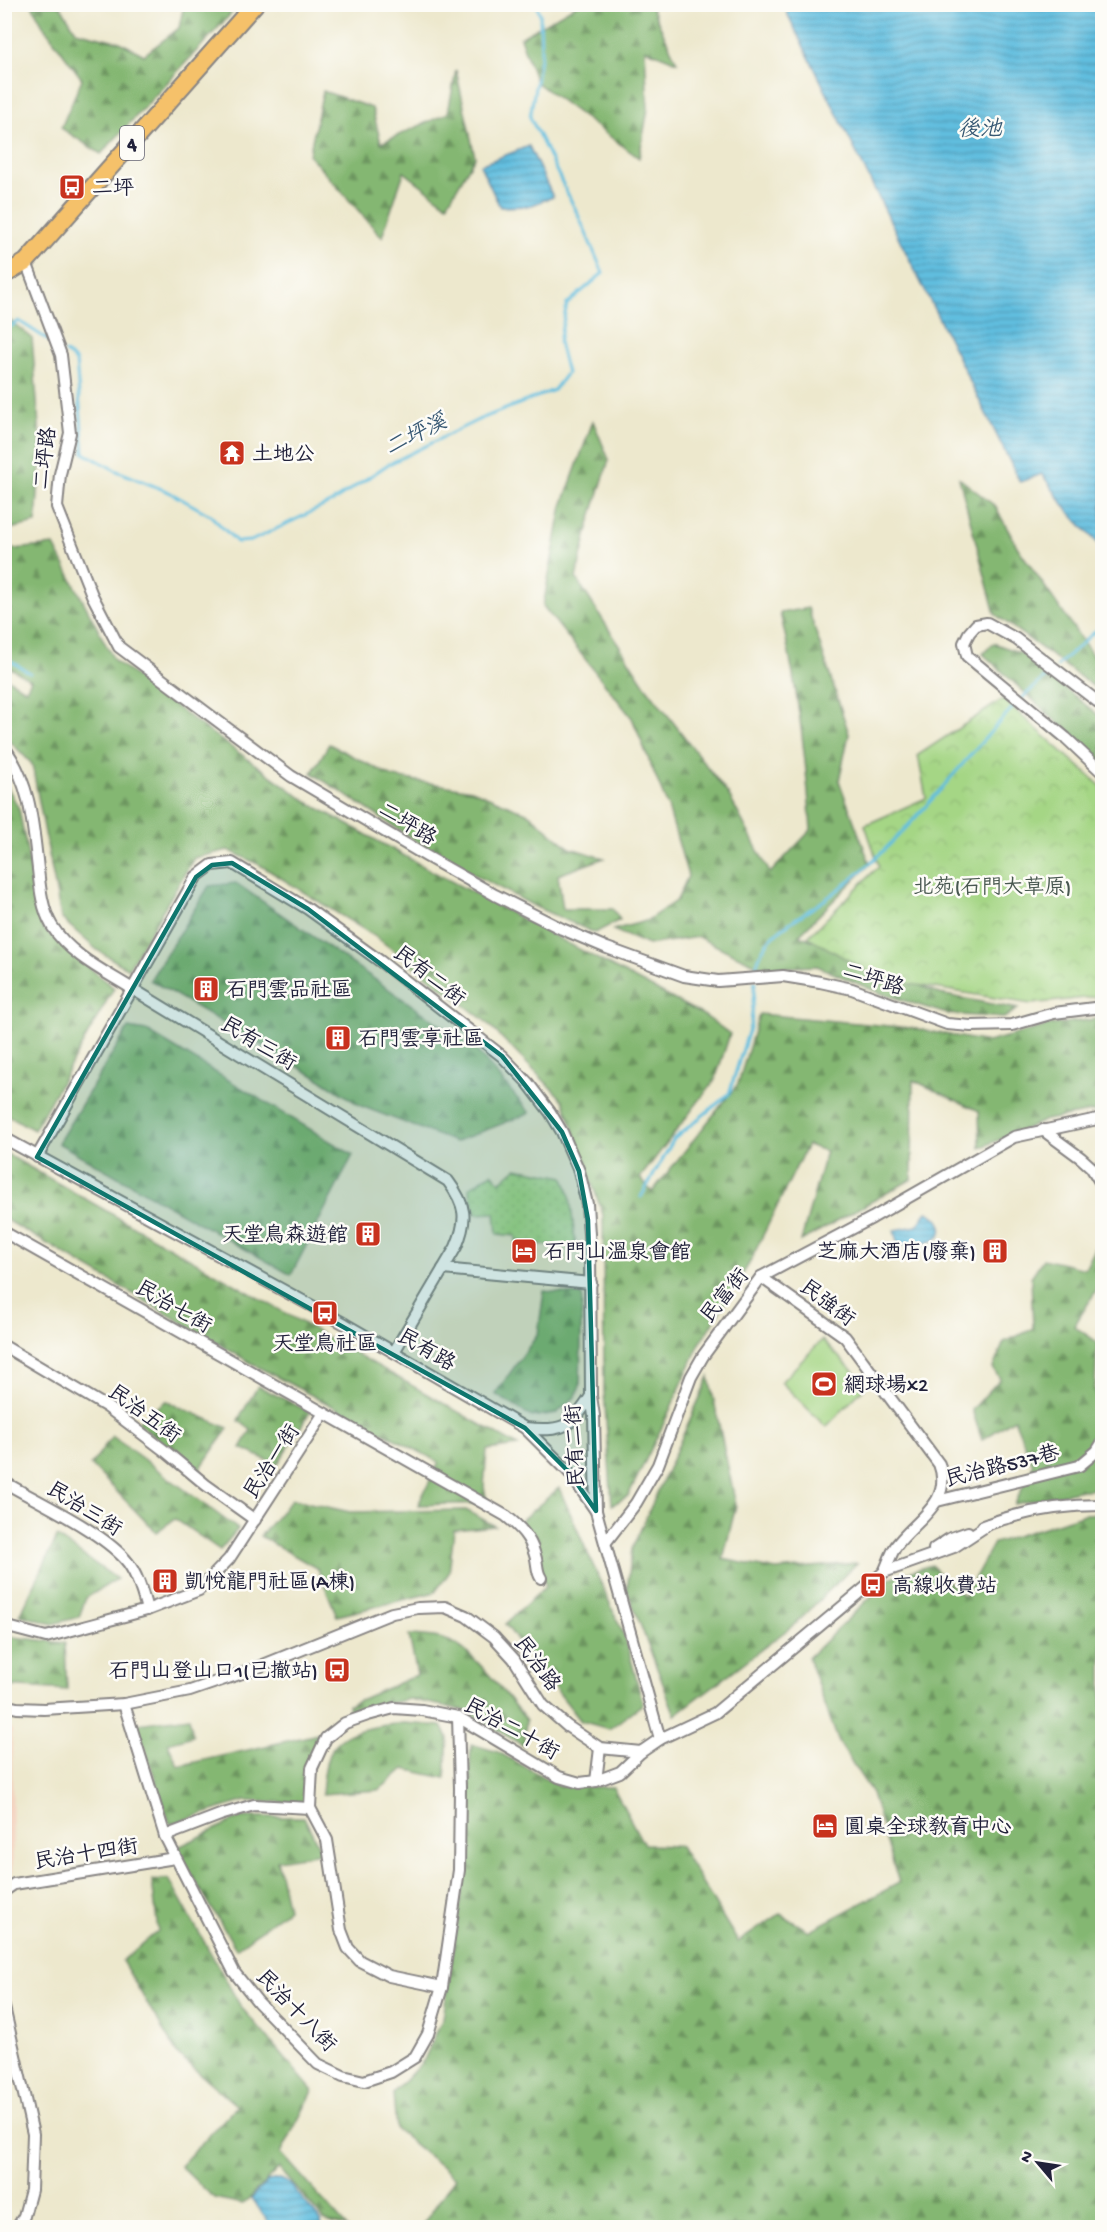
<svg xmlns="http://www.w3.org/2000/svg" width="1107" height="2232" font-family="'Gochi Hand','LXGW WenKai TC',sans-serif">
	<defs>
		<pattern id="forest-firs" width="22" height="20" patternUnits="userSpaceOnUse" patternTransform="scale(1.5)"><rect width="22" height="20" fill="#84b772"/><path d="M5 1l3.5 6h-7zM16 11l3.5 6h-7z" fill="#6c945f"/></pattern>
		<pattern id="park-crowns" width="20" height="18" patternUnits="userSpaceOnUse" patternTransform="scale(1.5)"><rect width="20" height="18" fill="#a5d685"/><path d="M2 6a3 3 0 1 1 6 0M12 15a3 3 0 1 1 6 0" fill="none" stroke="#8eb774"/></pattern>
		<pattern id="garden-dots" width="8" height="8" patternUnits="userSpaceOnUse" patternTransform="scale(1.5)"><rect width="8" height="8" fill="#a5d685"/><path d="M2 2h.1M6 6h.1" fill="none" stroke="#8eb774" stroke-width="1.8" stroke-linecap="round"/></pattern>
		<pattern id="water-rules" width="6" height="5" patternUnits="userSpaceOnUse" patternTransform="scale(1.5)"><rect width="6" height="5" fill="#61bedf"/><path d="M0 2.5h6" fill="none" stroke="#509ab6"/></pattern>
	</defs>
	<rect width="100%" height="100%" fill="#fdfcf7"/>
	<filter id="ink" filterUnits="userSpaceOnUse"><feTurbulence type="fractalNoise" baseFrequency=".0167" numOctaves="2"/><feDisplacementMap in="SourceGraphic" scale="12" xChannelSelector="R" yChannelSelector="G"/><feConvolveMatrix kernelMatrix="1 2 1 2 8 2 1 2 1" color-interpolation-filters="sRGB"/></filter>
	<filter id="wash" filterUnits="userSpaceOnUse"><feTurbulence type="fractalNoise" baseFrequency=".008" numOctaves="4" result="noise"/><feDisplacementMap in="SourceGraphic" scale="24" xChannelSelector="R" yChannelSelector="G"/><feGaussianBlur stdDeviation="1.35" result="paint"/><feColorMatrix in="noise" values="0 0 0 0 0 0 0 0 0 0 0 0 0 0 0 0 0 1.4 0 .05"/><feComposite in="paint" operator="in"/></filter>
	<g filter="url(#wash)">
		<rect width="100%" height="100%" fill="#ede8cd"/>
		<!-- built -->
		<path fill="#f4d3c1" d="M5,1727L12,1729L13,1872L5,1878Z"/>
		<!-- grass -->
		<path fill="#a5d685" stroke="#647c60" stroke-width="1.5" d="M822,1340L867,1385L826,1427L781,1382Z"/>
		<!-- forest -->
		<g fill="url(#forest-firs)" stroke="#536c56" stroke-width="1.5">
			<path d="M578,4L650,5L677,62L645,49L648,109L639,158L536,82L520,38Z"/>
			<path d="M32,5H60L76,31L120,42L144,55L179,28L184,5H239L101,154L61,128L82,79L44,27Z"/>
			<path d="M456,70L475,157L447,205L404,172L382,237L309,155L323,91L372,108L381,143L448,113Z"/>
			<path d="M4,316L32,338L41,451L36,523L5,530Z"/>
			<path d="M593,421L609,460L589,524L576,578L644,684L728,794L770,873L811,830C806,757 798,685 780,613L808,608L849,734L839,781L870,864L799,935L940,994L1018,1009L1004,1018L947,1014L880,993L817,966L763,968L698,937L648,945L613,930L646,921L677,900L688,876L668,807L632,718L543,606L562,506Z"/>
			<path d="M959,478L995,506L1018,548L1102,669V693L995,614Z"/>
			<path d="M54,545L114,660L199,724L309,803L430,870L705,1016L730,1034L715,1080L640,1178L652,1192L738,1084L759,1014L911,1028L988,1042L1050,1025L1102,1018V1110L1046,1120L980,1148L979,1111L913,1080L912,1179L801,1241L826,1151L807,1145L749,1264L700,1343L664,1423L628,1496L612,1505L604,1392L603,1215L563,1100L485,1021L376,937L260,865L228,850L194,858L128,969L97,950L61,918L32,764L5,736V677L26,690L31,680L5,665V550Z"/>
			<path d="M993,643L1021,653L1102,718V764L983,654Z"/>
			<path d="M329,744L393,777L472,790L529,814L570,848L604,858L558,875L563,909H613L620,920L595,933L538,908L439,856L312,773Z"/>
			<path d="M4,780L19,809L42,928L114,988L34,1130L5,1114Z"/>
			<path d="M236,883L475,1049L530,1113L455,1142L361,1106L323,1081L150,980L209,886Z"/>
			<path d="M128,1028L147,1031L353,1155L291,1275L58,1143Z"/>
			<path d="M5,1153L518,1446L487,1450L484,1486L487,1503L418,1505L439,1462L258,1367L5,1219Z"/>
			<path d="M1102,1235V1281L1074,1326L1097,1342L1095,1390L1102,1422V1489L1082,1490L1015,1504L1033,1465L1014,1419L982,1440L972,1410L1000,1379L993,1368L1004,1342L1033,1329L1031,1277L1043,1259L1085,1269Z"/>
			<path d="M544,1291L582,1295L580,1386L576,1396L557,1413L532,1417L495,1394L538,1334Z"/>
			<path d="M709,1377L736,1505L723,1559L776,1570L857,1563L795,1624L675,1715L627,1590L632,1549Z"/>
			<path d="M258,1386L310,1412L277,1465L241,1448L251,1430L238,1420Z"/>
			<path d="M166,1401L228,1428L198,1472L137,1422Z"/>
			<path d="M112,1436L238,1529L220,1550L175,1519L156,1532L91,1465Z"/>
			<path d="M559,1488L626,1640L643,1704L609,1729L581,1721L505,1624L546,1586L518,1523Z"/>
			<path d="M292,1499L350,1512L466,1510L495,1526L454,1530L449,1573L435,1592L337,1616L318,1569L260,1536Z"/>
			<path d="M1102,1513V2227H421L455,2178L396,2129L393,2093L424,2060L443,2018L465,1873L471,1744L498,1752L560,1786L613,1787L644,1845L680,1846L738,1942L780,1914L809,1931L899,1883L872,1793L839,1743L808,1658L890,1578L931,1565L964,1597L994,1543L1085,1514Z"/>
			<path d="M57,1537L117,1579L86,1598L79,1617L53,1624L20,1615Z"/>
			<path d="M409,1635C424,1636 441,1636 455,1644C479,1658 508,1698 526,1720L524,1746L463,1710L409,1699L349,1712L348,1705L417,1675Z"/>
			<path d="M4,1636L65,1643L67,1690L5,1686Z"/>
			<path d="M189,1717L193,1736L168,1743L178,1766L318,1734V1741L303,1803L245,1801L170,1824L137,1724Z"/>
			<path d="M404,1723L442,1726L448,1738L445,1778L404,1769L379,1790L322,1794C323,1782 324,1768 328,1757C338,1728 378,1726 404,1723Z"/>
			<path d="M241,1817H304L322,1853L277,1860L288,1909L236,1949L176,1848Z"/>
			<path d="M169,1879L241,2007L313,2091L281,2153L347,2227L325,2221L279,2168L243,2204L214,2198L180,2166L237,2106L178,2055L122,1961L158,1931L152,1880Z"/>
		</g>
		<!-- park -->
		<path fill="url(#park-crowns)" stroke="#647c60" stroke-width="1.5" d="M1003,699L1102,787V996L1031,1004L881,979L808,937L879,866L865,825L926,798L918,755Z"/>
		<!-- garden -->
		<path fill="url(#garden-dots)" stroke="#647c60" stroke-width="1.5" d="M516,1168L564,1177L570,1196L576,1249L516,1241V1236L497,1234L495,1213L475,1214L469,1188L492,1173L500,1182Z"/>
		<!-- water -->
		<g fill="url(#water-rules)" stroke="#42708d" stroke-width="1.5">
			<path d="M783,5H1102V548L1068,511L1042,474L1020,482Z"/>
			<path d="M529,146L553,197L529,206L500,207L480,165Z"/>
			<path d="M927,1212C934,1215 939,1219 941,1226C946,1246 910,1244 898,1246L894,1230L917,1226Z"/>
			<path d="M280,2179L289,2183L321,2221L322,2227H272L251,2198L268,2181Z"/>
		</g>
		<g fill="none" stroke-linecap="round" stroke-linejoin="round">
			<!-- stream -->
			<g stroke="#61bedf" stroke-width="3">
				<path d="M4,331L19,321L53,343"/>
				<path d="M65,352L76,361L84,453L117,471L169,492L210,515L237,542L251,541L332,502L387,465L478,420L554,390L567,373L559,342L567,304L603,273L579,217L530,117L541,52L540,14L536,4"/>
				<path d="M4,657L30,673"/>
				<path d="M1057,666L1102,625"/>
				<path d="M755,975C759,931 799,920 830,896C902,844 955,769 1015,705C1027,693 1040,682 1052,671"/>
				<path d="M641,1197L674,1139L729,1094L751,1023L755,982"/>
			</g>
		</g>
	</g>
	<g filter="url(#ink)">
		<g fill="none" stroke-linecap="round" stroke-linejoin="round">
			<defs>
				<g id="minor">
					<path d="M26,262L61,355L70,433L60,474L57,507L92,595L119,647L291,776L426,856L495,895L562,929L607,948L684,976L718,981L783,976L820,982L852,989L947,1024L971,1026L1012,1025L1054,1013L1102,1007"/>
					<path d="M1102,705L1016,639L987,623L976,625L969,633L964,643L967,656L1066,738L1102,772"/>
					<path d="M4,747C31,784 33,825 38,869C40,888 42,909 52,926C70,955 104,971 131,988L448,1181C466,1205 468,1219 456,1247L394,1352"/>
					<path d="M1043,1130L1081,1158L1091,1167L1102,1185"/>
					<path d="M4,1138L345,1324L525,1428L569,1472L596,1511L660,1739"/>
					<path d="M37,1157L196,877L212,865L232,863L308,909L380,961L502,1056L528,1083L550,1112L562,1132L579,1171L587,1204L590,1249L591,1396L594,1416L596,1511"/>
					<path d="M4,1232L324,1413"/>
					<path d="M443,1269L591,1283"/>
					<path d="M761,1277L845,1337L939,1464C954,1502 915,1520 896,1546C891,1553 888,1564 884,1572"/>
					<path d="M1102,1304V1306"/>
					<path d="M4,1346L107,1407L165,1451L206,1485L255,1520"/>
					<path d="M525,1428C562,1432 571,1428 591,1396"/>
					<path d="M4,1482C40,1503 99,1530 125,1559C137,1572 143,1594 147,1610"/>
					<path d="M937,1501L1079,1466L1097,1451L1102,1443"/>
					<path d="M983,1526C1022,1511 1061,1505 1102,1505"/>
					<path d="M606,1542L636,1503L658,1465L691,1377L703,1356L761,1277L872,1218L1014,1137L1102,1118"/>
					<path d="M934,1549L951,1538L968,1532"/>
					<path d="M4,1626L46,1637L147,1610L199,1590L229,1559L324,1413L506,1516C520,1527 530,1537 535,1555C538,1563 536,1571 541,1578"/>
					<path d="M124,1704L165,1836L234,1972L258,2002L318,2064L343,2076L364,2081L391,2072L415,2057L428,2034L442,1987L459,1870L460,1788L458,1717"/>
					<path d="M4,1705L17,1708L44,1709L124,1704L190,1691L251,1670L392,1613L418,1608L445,1607L466,1616L494,1637L514,1659L543,1705L567,1726L600,1748L641,1752L660,1739L715,1713L884,1572L954,1547L989,1524"/>
					<path d="M596,1781L600,1748"/>
					<path d="M165,1836L220,1815L254,1805L310,1808"/>
					<path d="M4,1891L14,1884L175,1858"/>
					<path d="M442,1987L389,1976L360,1961L348,1948L341,1930L327,1840L310,1808L312,1768L326,1738L345,1723L368,1715L394,1708L422,1710L458,1717L559,1777L580,1783L596,1781L620,1772L641,1752"/>
					<path d="M4,2007L33,2134L31,2190L24,2216L17,2228"/>
				</g>
				<path id="primary" d="M4,275L26,262L255,4"/>
			</defs>
			<!-- minor casing -->
			<use href="#minor" stroke="#888584" stroke-width="14"/>
			<!-- primary casing -->
			<use href="#primary" stroke="#888584" stroke-width="20"/>
			<!-- minor -->
			<use href="#minor" stroke="#fff" stroke-width="10"/>
			<!-- primary -->
			<use href="#primary" stroke="#f5c16b" stroke-width="16"/>
		</g>
	</g>
	<!-- marked area -->
	<path fill="#0f766e" fill-opacity="0.2" stroke="#0f766e" stroke-width="4.5" stroke-linejoin="round" d="M232,863L308,909L502,1056L562,1132L579,1171L588,1220L596,1511L569,1472L525,1428L37,1157L196,877L212,865Z"/>
	<!-- icons -->
	<defs>
		<symbol id="bus-square" viewBox="-11 -11 22 22"><rect x="-9" y="-9" width="18" height="18" rx="4" fill="#c8321e" stroke="#fdfcf7"/><path d="M-5-6H5V4H4V6H2V4H-2V6H-4V4H-5ZM-3.5-4V0h7V-4ZM-3.5 1.2v1.5H-2V1.2ZM2 1.2v1.5H3.5V1.2Z" fill="#fff"/></symbol>
		<symbol id="temple-square" viewBox="-11 -11 22 22"><rect x="-9" y="-9" width="18" height="18" rx="4" fill="#c8321e" stroke="#fdfcf7"/><path d="M0-6L5-2H3V0L6.5 2.5H4V6H1.5V3h-3V6H-4V2.5H-6.5L-3 0V-2H-5Z" fill="#fff"/></symbol>
		<symbol id="building-square" viewBox="-11 -11 22 22"><rect x="-9" y="-9" width="18" height="18" rx="4" fill="#c8321e" stroke="#fdfcf7"/><path d="M-4-6H4V6H1V3H-1V6H-4ZM-2.5-4.3h1.7v1.8h-1.7ZM.8-4.3h1.7v1.8H.8ZM-2.5-1h1.7V.8h-1.7ZM.8-1h1.7V.8H.8Z" fill="#fff"/></symbol>
		<symbol id="hotel-square" viewBox="-11 -11 22 22"><rect x="-9" y="-9" width="18" height="18" rx="4" fill="#c8321e" stroke="#fdfcf7"/><path d="M-6-4.5h1.5V1H6V5H4.5V3h-9V5H-6ZM-4 0a1.8 1.8 0 1 1 3.6 0ZM.5 0V-2.5h3Q6-2.5 6 0Z" fill="#fff"/></symbol>
		<symbol id="stadium-square" viewBox="-11 -11 22 22"><rect x="-9" y="-9" width="18" height="18" rx="4" fill="#c8321e" stroke="#fdfcf7"/><path d="M0-5a6.5 5 0 1 0 0 10a6.5 5 0 1 0 0-10ZM-3.5-1.8h7v3.6h-7Z" fill="#fff"/></symbol>
	</defs>
	<g fill-rule="evenodd">
		<use href="#bus-square" x="57" y="172" width="30" height="30"/>
		<use href="#temple-square" x="217" y="438" width="30" height="30"/>
		<use href="#building-square" x="191" y="974" width="30" height="30"/>
		<use href="#building-square" x="323" y="1023" width="30" height="30"/>
		<use href="#building-square" x="353" y="1219" width="30" height="30"/>
		<use href="#hotel-square" x="509" y="1236" width="30" height="30"/>
		<use href="#building-square" x="980" y="1236" width="30" height="30"/>
		<use href="#bus-square" x="310" y="1298" width="30" height="30"/>
		<use href="#stadium-square" x="809" y="1369" width="30" height="30"/>
		<use href="#building-square" x="150" y="1566" width="30" height="30"/>
		<use href="#bus-square" x="858" y="1570" width="30" height="30"/>
		<use href="#bus-square" x="322" y="1655" width="30" height="30"/>
		<use href="#hotel-square" x="810" y="1811" width="30" height="30"/>
	</g>
	<g text-anchor="middle" stroke-width="5" stroke-linejoin="round" paint-order="stroke">
		<!-- shield labels -->
		<rect fill="#fdfcf7" stroke="#646373" stroke-width="1.5" x="120" y="126" width="24" height="34" rx="4.5"/>
		<g font-size="20" font-weight="bold" fill="#22223b">
			<text x="132" y="150">4</text>
		</g>
		<!-- poi labels -->
		<g font-size="21" fill="#22223b" stroke="#fdfcf7" text-anchor="start">
			<text x="92" y="194">二坪</text>
			<text x="252" y="460">土地公</text>
			<text x="226" y="996">石門雲品社區</text>
			<text x="358" y="1045">石門雲享社區</text>
			<text x="348" y="1241" text-anchor="end">天堂鳥森遊館</text>
			<text x="544" y="1258">石門山溫泉會館</text>
			<text x="976" y="1258" text-anchor="end">芝麻大酒店(廢棄)</text>
			<text x="325" y="1350" text-anchor="middle">天堂鳥社區</text>
			<text x="844" y="1391">網球場x2</text>
			<text x="184" y="1588">凱悅龍門社區(A棟)</text>
			<text x="892" y="1592">高線收費站</text>
			<text x="318" y="1677" text-anchor="end">石門山登山口1(已撤站)</text>
			<text x="844" y="1833">圓桌全球教育中心</text>
		</g>
		<!-- street labels -->
		<g font-size="21" fill="#22223b" stroke="#fdfcf7">
			<text transform="translate(44 458) rotate(-83)" y="7">二坪路</text>
			<text transform="translate(408 823) rotate(31)" y="7">二坪路</text>
			<text transform="translate(430 975) rotate(38)" y="7">民有二街</text>
			<text transform="translate(874 978) rotate(18)" y="7">二坪路</text>
			<text transform="translate(259 1043) rotate(31)" y="7">民有三街</text>
			<text transform="translate(724 1295) rotate(-51)" y="7">民富街</text>
			<text transform="translate(828 1302) rotate(37)" y="7">民強街</text>
			<text transform="translate(174 1306) rotate(30)" y="7">民治七街</text>
			<text transform="translate(427 1349) rotate(30)" y="7">民有路</text>
			<text transform="translate(145 1413) rotate(36)" y="7">民治五街</text>
			<text transform="translate(574 1446) rotate(-93)" y="7">民有二街</text>
			<text transform="translate(271 1461) rotate(-57)" y="7">民治一街</text>
			<text transform="translate(1002 1465) rotate(-14)" y="7">民治路537巷</text>
			<text transform="translate(85 1508) rotate(32)" y="7">民治三街</text>
			<text transform="translate(538 1663) rotate(54)" y="7">民治路</text>
			<text transform="translate(512 1728) rotate(29)" y="7">民治二十街</text>
			<text transform="translate(86 1853) rotate(-9)" y="7">民治十四街</text>
			<text transform="translate(297 2010) rotate(46)" y="7">民治十八街</text>
		</g>
		<!-- park labels -->
		<g font-size="21" fill="#495851" stroke="#fdfcf7">
			<text x="992" y="893">北苑(石門大草原)</text>
		</g>
		<!-- water labels -->
		<g font-size="22" font-style="italic" fill="#385974" stroke="#fdfcf7">
			<text x="980" y="135">後池</text>
			<text transform="translate(415 433) rotate(-27)" y="8">二坪溪</text>
		</g>
	</g>
	<!-- margin -->
	<rect width="1107" height="2232" fill="none" stroke="#fdfcf7" stroke-width="24"/>
	<!-- north arrow -->
	<g transform="translate(1038 2163) rotate(299)" stroke="#fdfcf7" stroke-width="4.5" paint-order="stroke">
	<path d="M0-4.5L10 22L0 15L-10 22Z" fill="#22223b"/>
	<text y="-9" font-size="16" font-weight="bold" text-anchor="middle" fill="#22223b">N</text>
	</g>
</svg>
